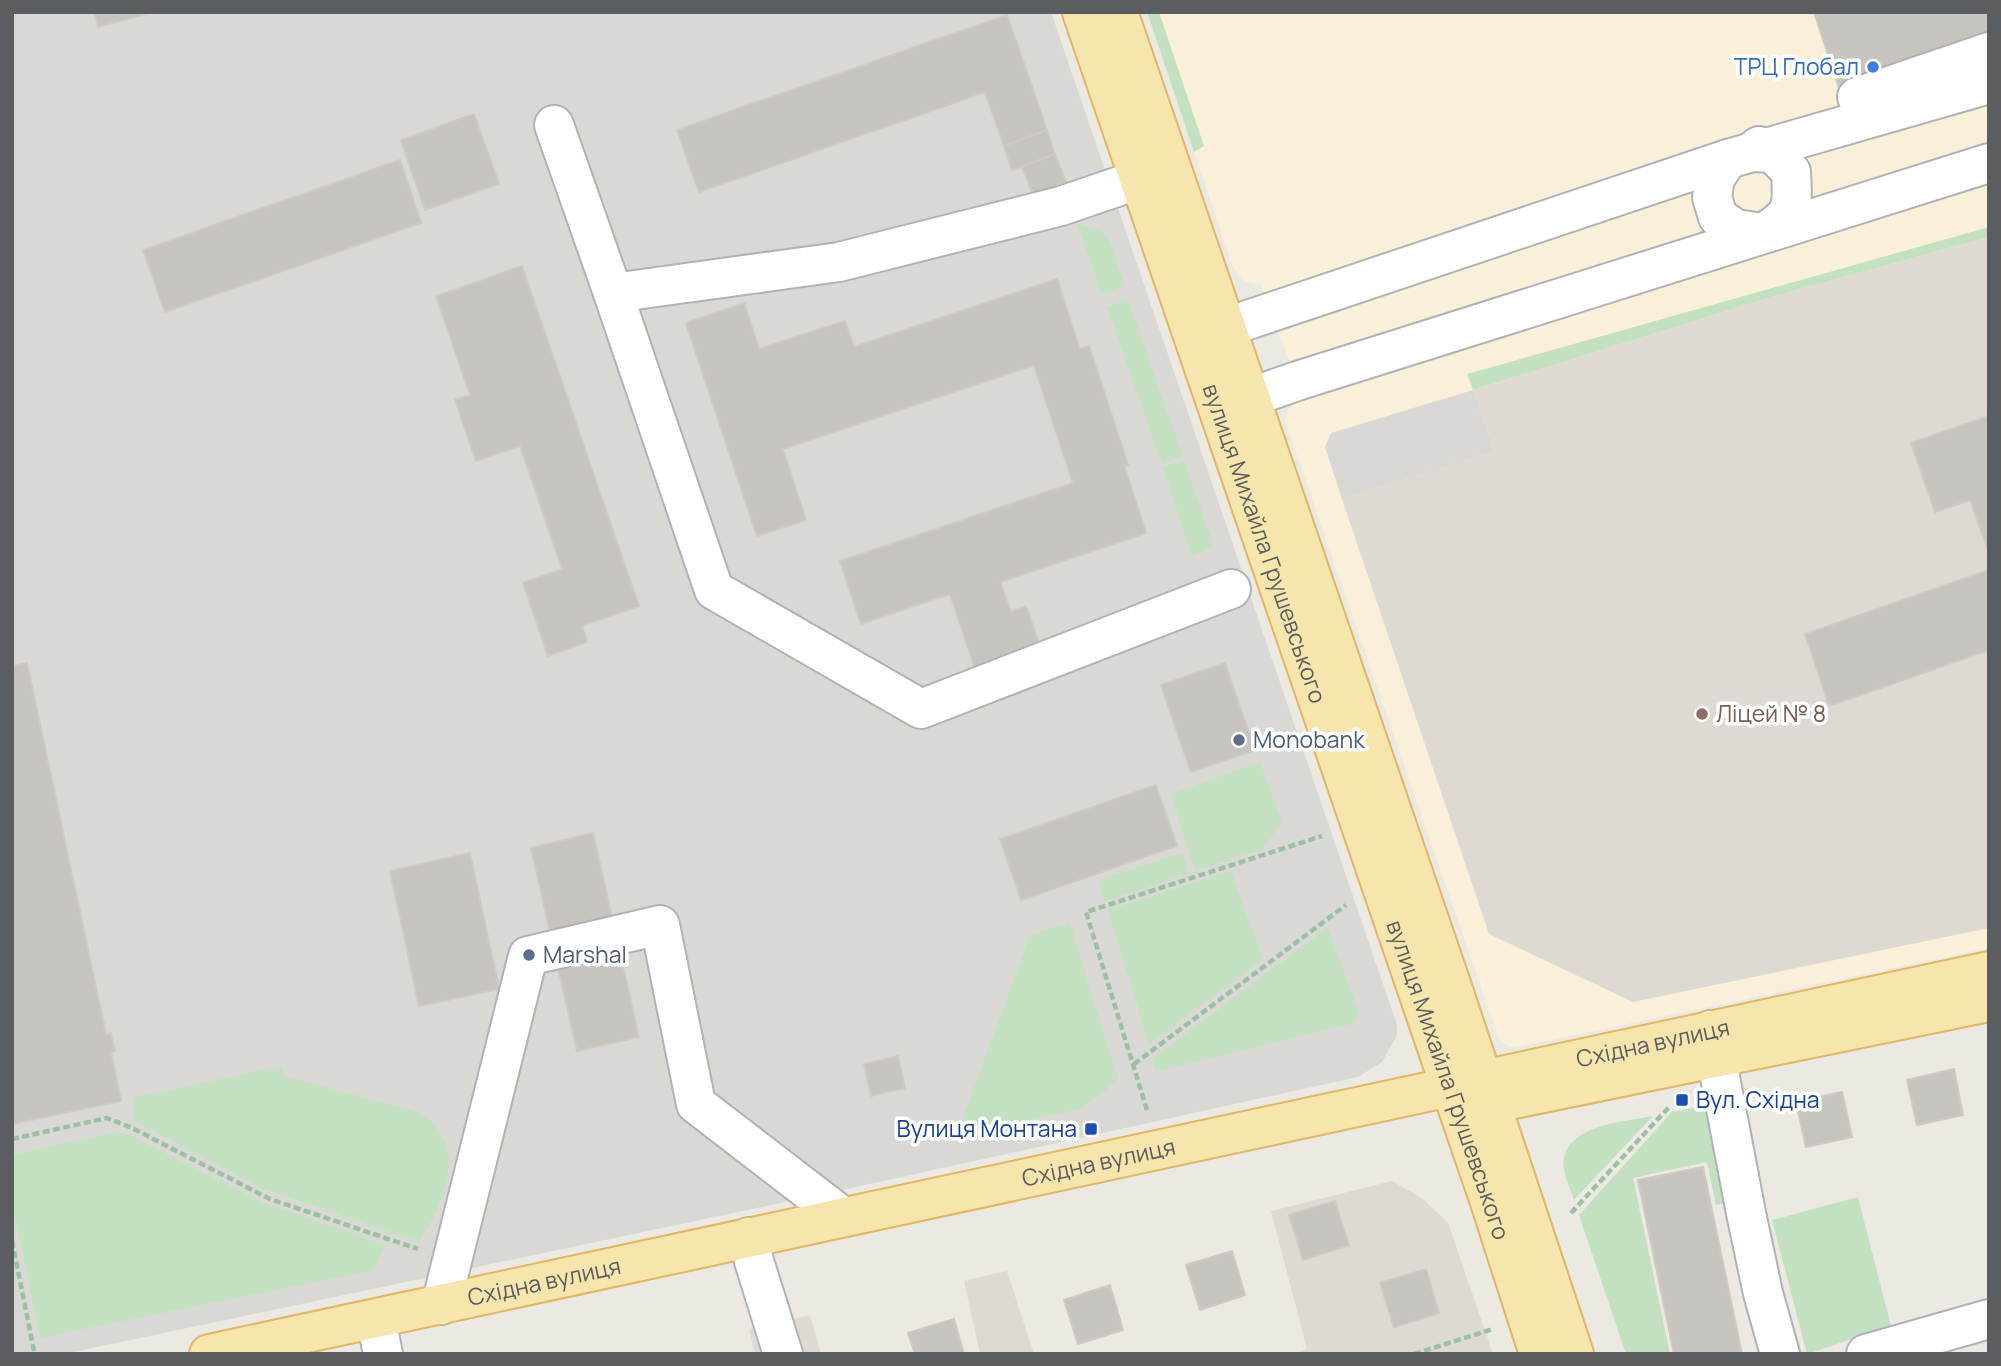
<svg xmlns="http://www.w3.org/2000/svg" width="2001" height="1366" font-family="Manrope,sans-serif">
	<rect width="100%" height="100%" fill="#ebe9e2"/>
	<!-- commercial -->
	<path fill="#faf0d9" d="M1147,12H1989V948L1517,1047L1508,1046L1499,1039L1287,426L1286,415L1289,408L1303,398L1261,285L1245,281L1233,267Z"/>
	<!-- industrial -->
	<g fill="#dad8d4">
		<path d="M12,12H1051L1397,1025V1035L1382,1062L1358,1077L842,1190L64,1354H12Z"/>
		<path d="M1473,390L1495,451L1342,499L1325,447L1331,433Z"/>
	</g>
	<!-- education -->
	<g fill="#dedad3">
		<path d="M1989,237V928L1633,1002L1489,934L1342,499L1495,451L1473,390L1775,296Z"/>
		<path d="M1392,1181L1422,1198L1448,1223L1493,1354H1295L1307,1349L1271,1211Z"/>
		<path d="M1007,1271L1034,1354H980L964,1281Z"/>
		<path d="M810,1315L821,1354H755L749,1329Z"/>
	</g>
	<!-- green -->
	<g fill="#c3e1c1">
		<path d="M1147,12H1159L1204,146L1194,152Z"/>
		<path d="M1077,223L1100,231L1110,240L1125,286L1102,294Z"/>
		<path d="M1989,227V237L1775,296L1473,390L1467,374Z"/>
		<path d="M1128,299L1183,457L1162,464L1107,307Z"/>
		<path d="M1184,460L1214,547L1192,556L1163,467Z"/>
		<path d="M1260,762L1282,822L1263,849L1195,871L1171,794Z"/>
		<path d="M1182,853L1188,874L1105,901L1098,880Z"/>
		<path d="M1231,871L1263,959L1149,1044L1108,910Z"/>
		<path d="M1070,923L1118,1080L1083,1108L956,1137L1030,935Z"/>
		<path d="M1328,927L1359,1013L1355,1023L1156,1071L1152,1059Z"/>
		<path d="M281,1066L284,1076L414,1111C420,1115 428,1118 433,1123C466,1157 440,1210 419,1242L264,1189L136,1122L132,1098Z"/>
		<path d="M1716,1104L1733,1201L1716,1205L1707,1162L1633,1178L1670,1354H1626L1579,1215L1672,1112Z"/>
		<path d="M1653,1116L1574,1200C1571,1190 1565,1179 1564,1169C1559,1125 1623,1122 1653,1116Z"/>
		<path d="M116,1132L130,1135L264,1203L385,1245L374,1270L40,1338L12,1200V1155Z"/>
		<path d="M1858,1197L1891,1326L1807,1354L1772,1220Z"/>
	</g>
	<!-- building -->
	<g fill="#c7c3bf" stroke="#cfcac1" stroke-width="2">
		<path d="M94,12H152L98,27Z"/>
		<path d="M1814,12H1989V42L1840,91Z"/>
		<path d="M1007,15L1047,130L1004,146L985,92L699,192L677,130Z"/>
		<path d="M474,114L499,184L425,210L401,140Z"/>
		<path d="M1047,130L1055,154L1012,170L1004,146Z"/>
		<path d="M1055,154L1066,182L1033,195L1022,167Z"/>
		<path d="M400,160L421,223L165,312L143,250Z"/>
		<path d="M522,266L639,606L582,626L587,642L548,656L523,583L562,569L520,446L476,461L455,400L470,395L436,296Z"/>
		<path d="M1057,279L1080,349L1089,346L1128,465H1124L1146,533L1000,582L1011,612L1026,606L1040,646L975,668L950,594L861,624L840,561L1073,483L1034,365L783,449L806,520L757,536L686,323L744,303L759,349L845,321L854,347Z"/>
		<path d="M1989,416V553L1970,500L1935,512L1911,443Z"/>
		<path d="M1989,570V650L1829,706L1805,634Z"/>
		<path d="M27,663L106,1034L111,1033L115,1051L111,1052L121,1101L12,1124V666Z"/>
		<path d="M1225,663L1255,750L1191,772L1161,685Z"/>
		<path d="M1156,785L1177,846L1021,900L1000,839Z"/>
		<path d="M593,833L639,1037L577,1051L531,848Z"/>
		<path d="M470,853L499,989L419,1006L390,871Z"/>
		<path d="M898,1056L905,1088L871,1096L864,1064Z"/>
		<path d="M1954,1069L1963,1115L1917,1125L1907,1080Z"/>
		<path d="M1842,1092L1852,1137L1806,1147L1796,1102Z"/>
		<path d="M1703,1167L1714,1220L1742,1354H1674L1638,1180Z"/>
		<path d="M1335,1201L1349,1245L1303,1260L1289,1215Z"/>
		<path d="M1232,1251L1245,1295L1200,1310L1186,1265Z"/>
		<path d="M1426,1269L1439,1313L1394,1327L1380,1283Z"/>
		<path d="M1110,1285L1123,1330L1078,1344L1064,1300Z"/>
		<path d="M954,1319L964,1354H915L908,1333Z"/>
	</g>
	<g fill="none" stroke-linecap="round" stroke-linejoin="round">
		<defs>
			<g id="minor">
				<path d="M1857,97L1989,52"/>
				<path d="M554,125L613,293L839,262L1061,206L1140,179"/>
				<path d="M1728,159L1715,178L1712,197L1718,217L1736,229L1763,233C1794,214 1793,207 1791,172L1773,153L1752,152L1759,146"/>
				<path d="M613,293L714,590L921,709L1231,589"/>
				<path d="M1194,338L1728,159L1989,84"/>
				<path d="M1220,408L1297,381L1989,163"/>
				<path d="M1711,1030L1746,1213L1763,1293L1780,1354"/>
				<path d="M749,1237L754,1261L783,1354"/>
				<path d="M441,1305L528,956L660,925L696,1104L843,1217"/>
				<path d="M376,1319L383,1354"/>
				<path d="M1866,1354L1989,1319"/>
			</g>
			<g id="major">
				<path id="s1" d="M1082,12L1490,1202L1539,1354"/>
				<path d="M1118,12L1450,981L1574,1354"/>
				<path d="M1470,1108L1989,1002"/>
				<path id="s2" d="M209,1354L1989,971"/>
			</g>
		</defs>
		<!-- minor casing -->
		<use href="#minor" stroke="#afb3b6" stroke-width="42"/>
		<!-- major casing -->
		<use href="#major" stroke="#e1b665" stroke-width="42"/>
		<!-- path -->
		<g stroke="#9ac1a3" stroke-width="4.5" stroke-dasharray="7 3.5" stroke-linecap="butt">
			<path d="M1134,1064L1346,905"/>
			<path d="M1147,1110L1086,912L1322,836"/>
			<path d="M12,1139L107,1118L132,1128L270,1199L418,1249"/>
			<path d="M1571,1213L1670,1106"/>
			<path d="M12,1241L34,1351"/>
			<path d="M1414,1354L1493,1329"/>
		</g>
		<!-- minor -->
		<use href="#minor" stroke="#fff" stroke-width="38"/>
		<!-- major -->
		<use href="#major" stroke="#f6e5ad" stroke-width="38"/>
	</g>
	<!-- markers -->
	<circle fill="#3f7fe0" stroke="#fff" stroke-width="2.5" cx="1873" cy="67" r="7"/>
	<circle fill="#8d6e63" stroke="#fff" stroke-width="2.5" cx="1702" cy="714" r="7"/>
	<g fill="#5c6f8a" stroke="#fff" stroke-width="2.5">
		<circle cx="1239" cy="740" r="7"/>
		<circle cx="529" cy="955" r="7"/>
	</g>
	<g fill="#1a4fb4" stroke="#fff" stroke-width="2.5">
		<rect x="1675" y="1093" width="14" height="14" rx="3.5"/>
		<rect x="1084" y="1122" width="14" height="14" rx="3.5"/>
	</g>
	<g text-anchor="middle" stroke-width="7" stroke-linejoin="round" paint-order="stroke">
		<!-- shop labels -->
		<g font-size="23" fill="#366cbe" stroke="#fff" text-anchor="end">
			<text x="1859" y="75">ТРЦ Глобал</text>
		</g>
		<!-- street labels -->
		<g font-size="23" fill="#5a5e61" stroke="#fff">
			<text dy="8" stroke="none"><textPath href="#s1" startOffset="562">вулиця Михайла Грушевського</textPath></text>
			<text dy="8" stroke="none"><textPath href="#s2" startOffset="1477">Східна вулиця</textPath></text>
			<text dy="8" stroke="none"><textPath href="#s1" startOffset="1129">вулиця Михайла Грушевського</textPath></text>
			<text dy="8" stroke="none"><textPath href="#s2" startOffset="910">Східна вулиця</textPath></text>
			<text dy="8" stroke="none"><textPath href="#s2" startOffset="343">Східна вулиця</textPath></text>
		</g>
		<!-- education labels -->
		<g font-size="23" fill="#785e54" stroke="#fff" text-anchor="start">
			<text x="1716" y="722">Ліцей № 8</text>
		</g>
		<!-- service labels -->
		<g font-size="23" fill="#4e5e75" stroke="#fff" text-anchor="start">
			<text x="1253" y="748">Monobank</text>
			<text x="543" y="963">Marshal</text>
		</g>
		<!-- transit labels -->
		<g font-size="23" fill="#164399" stroke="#fff" text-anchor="start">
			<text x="1696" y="1108">Вул. Східна</text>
			<text x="1077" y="1137" text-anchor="end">Вулиця Монтана</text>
		</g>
	</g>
	<!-- border -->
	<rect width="2001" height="1366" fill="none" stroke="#5a5e61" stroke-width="28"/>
</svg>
